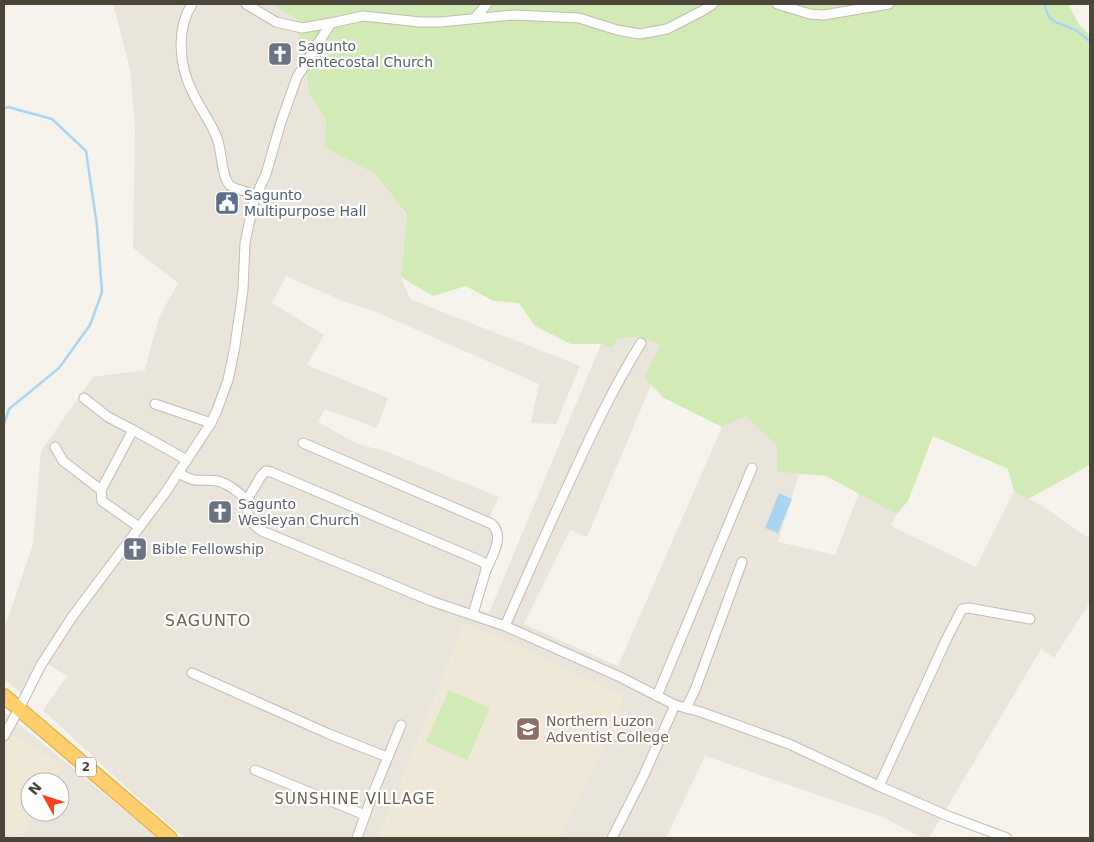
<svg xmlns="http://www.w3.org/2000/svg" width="1094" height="842" font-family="'DejaVu Sans',sans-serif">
	<rect width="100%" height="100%" fill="#f6f3ec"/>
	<!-- residential -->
	<g fill="#eae5da" fill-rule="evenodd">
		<path d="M113,4H271L295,18L310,94L326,121L324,147L375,174L407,216L401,277L410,299L580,366L556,424L531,423L539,384L374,311L343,301L286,276L272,303L324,335L307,365L388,398L377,428L325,409L318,422L357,444L385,451L499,497L490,515L501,535L477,609L489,613L601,344L612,348L618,338L638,337L662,344L644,378L651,385L587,537L570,530L524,624L618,666L722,427L746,415L777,446V472L799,474L778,542L835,555L859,493L897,514L891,526L976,567L1014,491L1041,505L1090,539V602L1054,658L1041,649L929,838H922L885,818L705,756L666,838H559L607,740L623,696L465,623L379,838H185L125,786L43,710L67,676L46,663L29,700L4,679V630L33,544L41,451L93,377L145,370L159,317L178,283L133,248L135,127L130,69Z"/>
		<path d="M4,712L158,838H4ZM30,782H60V812H30Z"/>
	</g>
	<!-- education -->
	<g fill="#efe8d6">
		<path d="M465,623L623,696L618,709L638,718L623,748L607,740L559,838H379Z"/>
		<path d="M9,732L63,766L54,782H30V812H36L20,838H4V741Z"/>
	</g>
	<!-- green -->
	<g fill="#d2eab5">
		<path d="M271,4H1068L1080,26L1090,35V465L1028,499L1014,491L1008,469L933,436L908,501L897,514L826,476L777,472V446L746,416L722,427L664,398L644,378L661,344L638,337L618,338L612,348L601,344H571L535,326L519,303L493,301L466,286L433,296L401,277L407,215L375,174L324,147L326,121L310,94L295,18Z"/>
		<path d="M449,690L490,708L467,760L426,742Z"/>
	</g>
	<!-- water -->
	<path fill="#a9d4f2" d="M779,493L792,499L778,533L765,528Z"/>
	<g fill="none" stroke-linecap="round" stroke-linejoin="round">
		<!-- stream -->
		<g stroke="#a9d4f2" stroke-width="2.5">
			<path d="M1045,4C1047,26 1062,22 1077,31C1082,34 1086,38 1090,42"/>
			<path d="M4,109L8,107L52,119L86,151L97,226L102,292L90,325L59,368L9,409L4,424"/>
		</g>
		<defs>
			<g id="minor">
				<path d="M246,4L276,22L302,28L331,23L363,16L420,22H440L513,15L579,18L617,30L640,34L667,29L702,11L713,4"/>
				<path d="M777,4L810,14L824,15L889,4"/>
				<path d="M475,18L487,4"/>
				<path d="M254,200L266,174L281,122L297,77L331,23"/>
				<path d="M84,398L108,417L133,430L101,490"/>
				<path d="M155,404L211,423"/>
				<path d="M133,430L187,460"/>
				<path d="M303,443L492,524C505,537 492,556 486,570"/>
				<path d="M55,447L63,461L101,490L102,501L139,527"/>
				<path d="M179,473C198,485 198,478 217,481C228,483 238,492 247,500C248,517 247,521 262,531L431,601L505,626L620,677L675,705L701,712L789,744L879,786L948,816L1007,838"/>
				<path d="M247,500L261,476L266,471L271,472L481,561L486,565V570L473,614"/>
				<path d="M505,626C526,578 547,530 569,483C591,435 613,388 641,343"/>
				<path d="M192,673L329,734L387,757"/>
				<path d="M657,696L752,468"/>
				<path d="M686,708L695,690L742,562"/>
				<path d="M4,736L19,709L41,665L72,617L165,493L211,423L217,410L228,380L235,346L243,290L245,243L254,200C251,187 234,193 228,183C221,172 222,151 217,138C211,122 199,107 192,91C179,65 176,29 192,4"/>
				<path d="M255,770L365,815"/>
				<path d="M879,786L947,638L962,609L969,608L1030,619"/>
				<path d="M357,838L372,796L401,725"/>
				<path d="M612,838L643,777L675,705"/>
			</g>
			<path id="highway" d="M4,696L170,838"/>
		</defs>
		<!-- minor casing -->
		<use href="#minor" stroke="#c2bbae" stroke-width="11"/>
		<!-- highway casing -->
		<use href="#highway" stroke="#e0a43c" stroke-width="16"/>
		<!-- minor -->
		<use href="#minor" stroke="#fff" stroke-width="9"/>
		<!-- highway -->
		<use href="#highway" stroke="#ffcf6e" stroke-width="14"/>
	</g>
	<!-- icons -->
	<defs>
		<symbol id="church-square" viewBox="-11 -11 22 22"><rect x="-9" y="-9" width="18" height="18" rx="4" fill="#6b7280" stroke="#fff"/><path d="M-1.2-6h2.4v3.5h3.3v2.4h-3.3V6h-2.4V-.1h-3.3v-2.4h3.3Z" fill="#fff"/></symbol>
		<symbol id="civic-square" viewBox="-11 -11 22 22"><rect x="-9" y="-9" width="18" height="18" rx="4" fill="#5c6f8a" stroke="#fff"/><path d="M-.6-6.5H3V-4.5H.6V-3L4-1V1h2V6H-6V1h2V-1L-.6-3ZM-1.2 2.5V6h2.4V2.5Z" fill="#fff"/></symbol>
		<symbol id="school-square" viewBox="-11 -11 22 22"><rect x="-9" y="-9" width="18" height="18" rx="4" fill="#8d6e63" stroke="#fff"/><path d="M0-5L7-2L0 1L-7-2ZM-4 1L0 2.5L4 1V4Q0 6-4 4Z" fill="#fff"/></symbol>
	</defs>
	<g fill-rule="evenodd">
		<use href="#church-square" x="266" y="40" width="28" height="28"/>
		<use href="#civic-square" x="213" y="189" width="28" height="28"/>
		<use href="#church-square" x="206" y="498" width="28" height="28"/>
		<use href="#church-square" x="121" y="535" width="28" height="28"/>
		<use href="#school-square" x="514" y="715" width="28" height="28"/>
	</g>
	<g text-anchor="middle" stroke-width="4.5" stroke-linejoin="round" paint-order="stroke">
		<!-- shield labels -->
		<rect fill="#fff" stroke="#817c74" stroke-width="1" x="76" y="757.5" width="20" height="19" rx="4"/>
		<g font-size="12" font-weight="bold" fill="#4b4439">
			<text x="86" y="771">2</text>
		</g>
		<!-- worship labels -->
		<g font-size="14" fill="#5b616d" stroke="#fff" text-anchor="start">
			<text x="298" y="51">Sagunto<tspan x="298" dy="16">Pentecostal Church</tspan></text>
			<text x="238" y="509">Sagunto<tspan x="238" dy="16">Wesleyan Church</tspan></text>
			<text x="152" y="554">Bible Fellowship</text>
		</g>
		<!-- service labels -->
		<g font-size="14" fill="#4e5e75" stroke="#fff" text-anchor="start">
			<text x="244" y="200">Sagunto<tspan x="244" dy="16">Multipurpose Hall</tspan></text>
		</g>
		<!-- education labels -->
		<g font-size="14" fill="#785e54" stroke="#fff" text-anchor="start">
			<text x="546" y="726">Northern Luzon<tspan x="546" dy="16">Adventist College</tspan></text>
		</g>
		<!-- neighbourhood labels -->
		<g font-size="15" letter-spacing="1" fill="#6e6250" stroke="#fff">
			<text x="355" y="804">SUNSHINE VILLAGE</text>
		</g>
		<!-- quarter labels -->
		<g font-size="16" letter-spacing="1" fill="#6e6250" stroke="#fff">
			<text x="208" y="626">SAGUNTO</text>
		</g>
	</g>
	<!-- border -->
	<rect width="1094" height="842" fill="none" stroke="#4b4439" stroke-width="10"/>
	<!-- north arrow -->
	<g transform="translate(45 797) rotate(310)"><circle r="24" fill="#ffffff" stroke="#b7b4b0"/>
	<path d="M0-4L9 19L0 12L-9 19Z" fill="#fc3f1d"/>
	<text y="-8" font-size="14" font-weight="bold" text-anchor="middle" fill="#4b4439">N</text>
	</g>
</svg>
